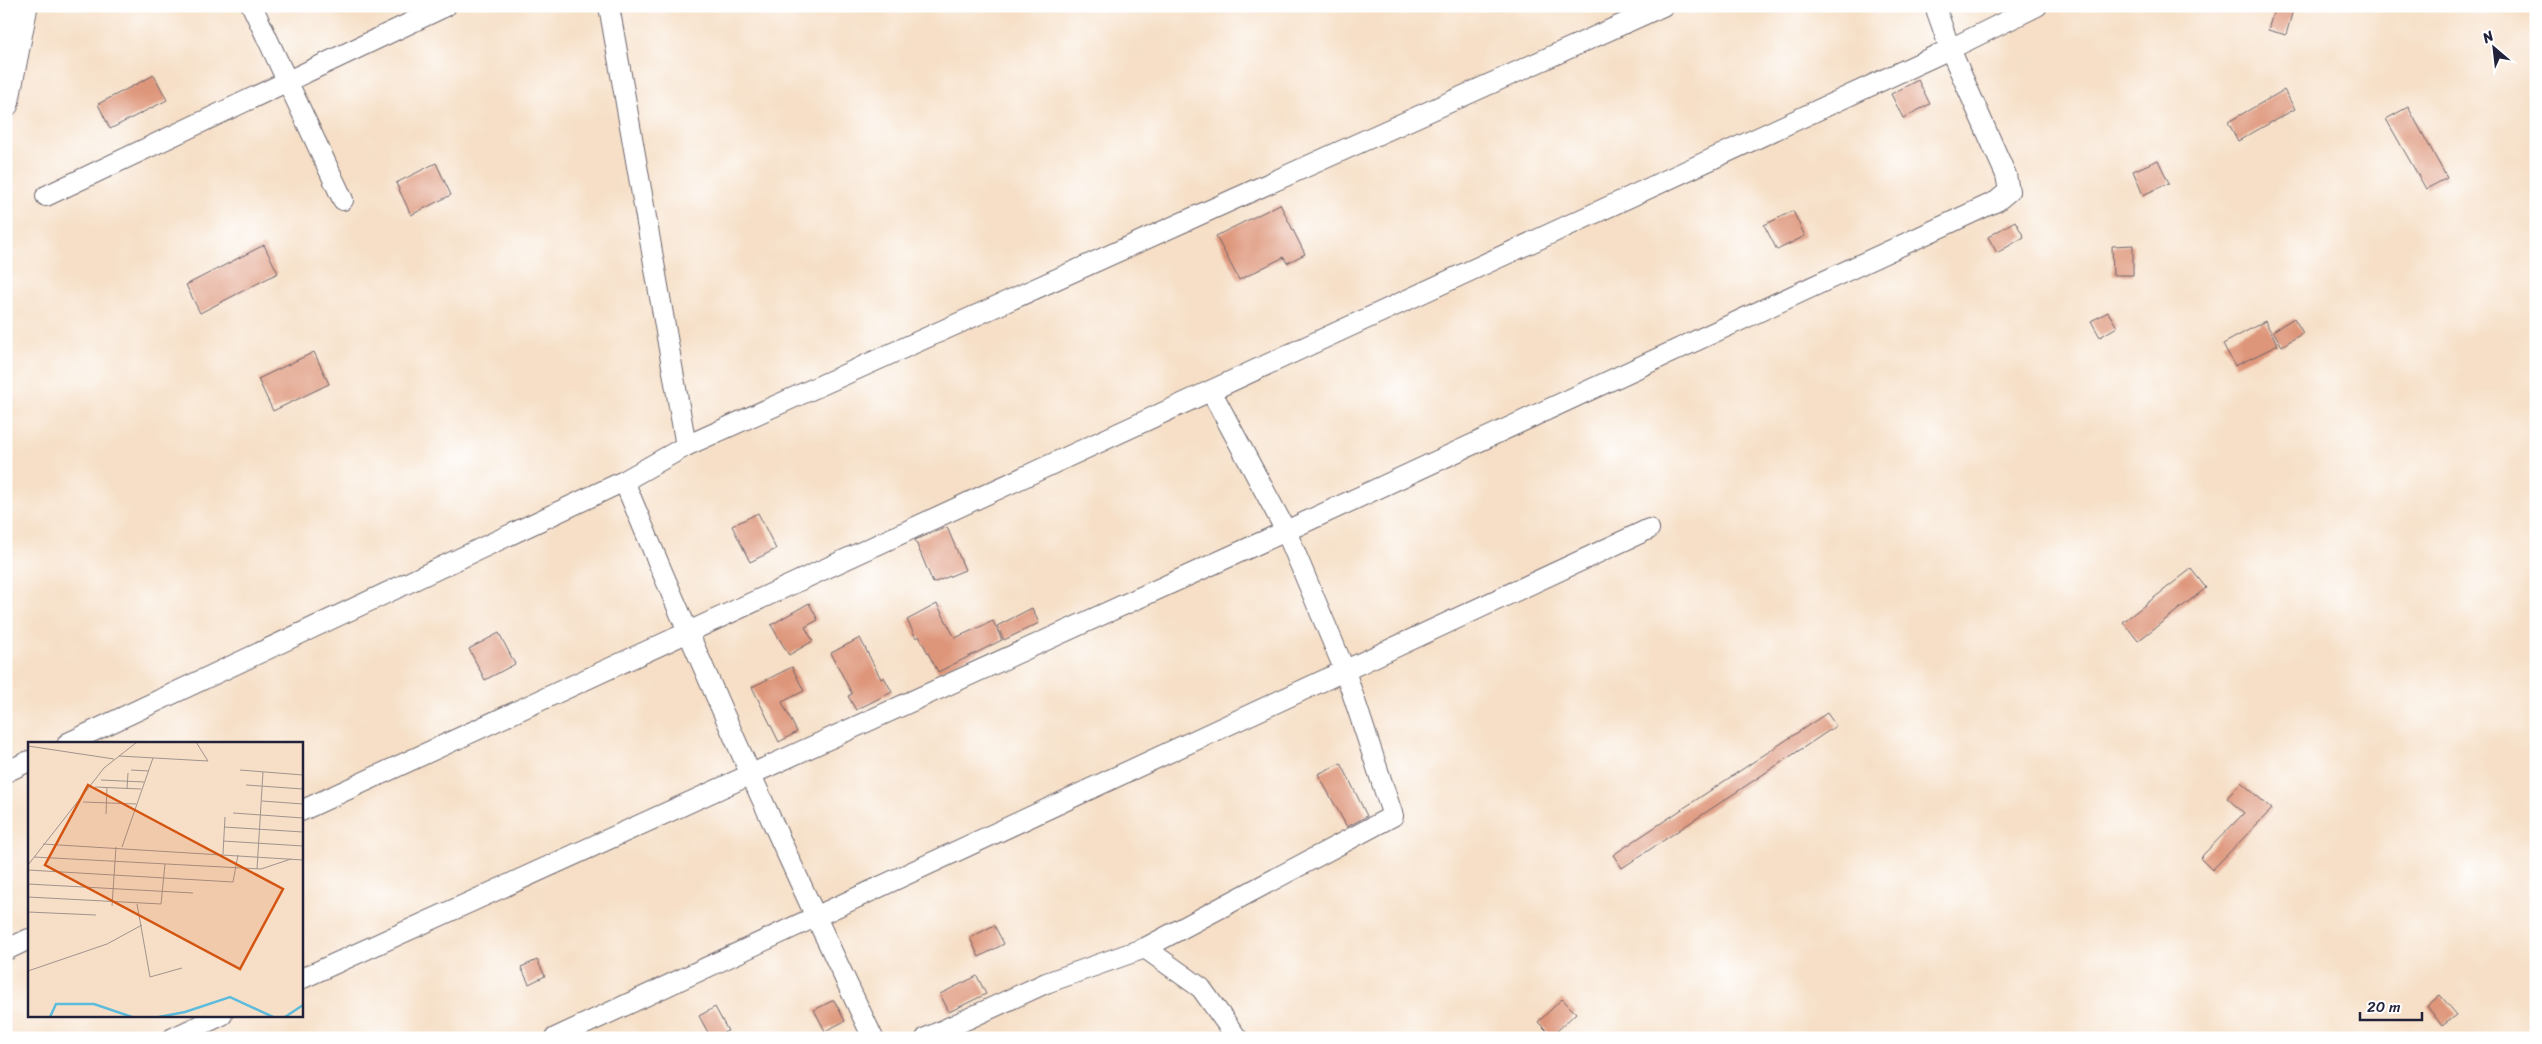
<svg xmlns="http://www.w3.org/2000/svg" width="2542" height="1044" font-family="Sriracha,sans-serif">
	<rect width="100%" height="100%" fill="#fff"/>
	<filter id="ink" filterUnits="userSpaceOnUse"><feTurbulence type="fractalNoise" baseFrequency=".02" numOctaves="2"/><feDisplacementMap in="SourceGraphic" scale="10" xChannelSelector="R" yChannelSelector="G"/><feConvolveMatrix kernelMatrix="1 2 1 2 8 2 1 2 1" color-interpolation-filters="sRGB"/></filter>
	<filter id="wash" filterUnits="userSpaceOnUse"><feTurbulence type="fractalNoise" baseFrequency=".0096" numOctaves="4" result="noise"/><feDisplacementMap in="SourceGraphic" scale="20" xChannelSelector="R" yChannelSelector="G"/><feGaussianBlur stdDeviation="1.12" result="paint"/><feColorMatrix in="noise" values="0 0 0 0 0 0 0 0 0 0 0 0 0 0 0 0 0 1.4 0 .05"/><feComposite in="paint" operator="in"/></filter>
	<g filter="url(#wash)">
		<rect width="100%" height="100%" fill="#f6dfc6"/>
		<g id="blocks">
			<!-- building -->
			<g fill="#de967a">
				<path d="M2275,6H2294L2286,35L2268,30Z"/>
				<path d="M154,75L167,100L110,129L98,104Z"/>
				<path d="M1918,80L1930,104L1903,118L1891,94Z"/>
				<path d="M2284,90L2295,109L2238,141L2228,122Z"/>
				<path d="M2408,107L2447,178L2426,189L2386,119Z"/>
				<path d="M2158,160L2169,183L2143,195L2133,171Z"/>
				<path d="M436,163L451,195L411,215L396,183Z"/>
				<path d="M1280,204L1305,254L1287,263L1284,257L1239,280L1216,236Z"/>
				<path d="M1793,211L1805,236L1777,250L1764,225Z"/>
				<path d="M2015,221L2024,237L1997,253L1988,237Z"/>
				<path d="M264,245L278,273L200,313L186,285Z"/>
				<path d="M2133,245V275H2113L2112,246Z"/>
				<path d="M2108,312L2117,327L2100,337L2091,321Z"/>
				<path d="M2294,318L2303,333L2282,346L2273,331Z"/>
				<path d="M2265,321L2278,345L2235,366L2223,344Z"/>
				<path d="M314,352L329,384L273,411L258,379Z"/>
				<path d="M758,513L776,549L750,562L732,526Z"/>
				<path d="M947,527L965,570L933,583L915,540Z"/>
				<path d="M2191,569L2206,588L2138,641L2123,622Z"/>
				<path d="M809,603L818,620L805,627L813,641L789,655L771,625Z"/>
				<path d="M937,604L955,638L993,621L1002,640L938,672L919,636L916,638L907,620Z"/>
				<path d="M1032,608L1039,623L1004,640L997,626Z"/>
				<path d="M499,633L515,664L485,680L469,649Z"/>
				<path d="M860,638L881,679L884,677L892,692L856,710L848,696L852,694L831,653Z"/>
				<path d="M792,667L804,691L782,702L797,732L779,742L752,687Z"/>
				<path d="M1827,713L1836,726L1622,868L1613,855Z"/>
				<path d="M1341,763L1367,816L1347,827L1318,774Z"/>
				<path d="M2241,782L2272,809L2212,870L2200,858L2244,813L2227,798Z"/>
				<path d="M994,925L1004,944L979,957L970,938Z"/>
				<path d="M537,960L545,976L529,984L521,967Z"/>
				<path d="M977,976L986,994L949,1012L940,994Z"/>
				<path d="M2440,995L2457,1015L2442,1026L2427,1006Z"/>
				<path d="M1562,999L1576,1013L1552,1036L1538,1022Z"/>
				<path d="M834,1000L845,1021L825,1031L814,1010Z"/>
				<path d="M715,1007L728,1031L711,1038L699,1016Z"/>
			</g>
		</g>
	</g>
	<g filter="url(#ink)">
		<use href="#blocks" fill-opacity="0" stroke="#6c646c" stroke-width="1"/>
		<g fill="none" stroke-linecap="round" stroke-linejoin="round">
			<defs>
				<g id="minor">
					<path d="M252,6L343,200"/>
					<path d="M609,6L686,446"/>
					<path d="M46,196L446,6"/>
					<path d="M624,481C702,669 785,854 873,1038"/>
					<path d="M68,743L624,481L686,446L1663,6"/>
					<path d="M6,772L29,761"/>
					<path d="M301,811C849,554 1400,303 1950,49L2037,6"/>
					<path d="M1145,948L1201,988L1237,1038"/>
					<path d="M6,950L29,939"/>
					<path d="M301,979L1286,531L1997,201L2009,191L2006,175L1950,49L1935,6"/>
					<path d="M173,1038L222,1015"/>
					<path d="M555,1038L1649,529"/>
					<path d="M926,1038L1046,983L1145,948L1393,816L1345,671L1286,531L1211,391"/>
				</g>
				<path id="tertiary" d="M6,104L25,6"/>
			</defs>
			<!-- minor casing -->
			<use href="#minor" stroke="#6c646c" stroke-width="22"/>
			<!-- tertiary casing -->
			<use href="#tertiary" stroke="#6c646c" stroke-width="27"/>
			<!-- minor -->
			<use href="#minor" stroke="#fff" stroke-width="20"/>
			<!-- tertiary -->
			<use href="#tertiary" stroke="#fff" stroke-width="25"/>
		</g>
	</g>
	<!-- overview -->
	<g transform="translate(28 742)">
		<rect width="275" height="275" fill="#f6dfc6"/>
		<path fill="none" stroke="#5ebbdc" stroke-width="2.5" d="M22,275L28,262H66L104,275M131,275L157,270L202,255L245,275M257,275L275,263"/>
		<path fill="none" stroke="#a1938e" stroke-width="1" d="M0,4L86,17M91,14L180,19L168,0M103,28L121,29M212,28L275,33M73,38L116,40M218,43L275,47M67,45L113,47M99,47L100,31M234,59L275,62M55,60L108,62M205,71L275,76M78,72L79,45M196,85L275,90M195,99L275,104M15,102L275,118M94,105L125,16M195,112L197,75M6,115L233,127L263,117M0,123L76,26L109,0M229,127L235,30M0,128L205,140L210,113M0,142L165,151M0,155L133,162L137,122M109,162L122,235L154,226M84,164L88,105M0,170L68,173M0,229L79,202L114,183"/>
		<path fill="#d45411" fill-opacity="0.15" stroke="#d45411" stroke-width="2.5" d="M60,43L255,147L212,227L17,123Z"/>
		<rect width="275" height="275" fill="none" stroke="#22223b" stroke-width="2.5"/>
	</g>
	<!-- margin -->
	<rect width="2542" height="1044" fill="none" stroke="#fff" stroke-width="25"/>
	<!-- north arrow -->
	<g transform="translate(2494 48) rotate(332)" stroke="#ffffff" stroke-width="4" paint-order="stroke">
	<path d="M0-4L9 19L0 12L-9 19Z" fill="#22223b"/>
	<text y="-8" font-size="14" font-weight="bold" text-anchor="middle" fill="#22223b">N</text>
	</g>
	<!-- scale -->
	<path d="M2360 1012v8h62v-8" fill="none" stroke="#22223b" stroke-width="2.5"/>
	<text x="2367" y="1012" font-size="15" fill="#22223b" stroke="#ffffff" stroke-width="4" paint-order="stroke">20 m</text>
</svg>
